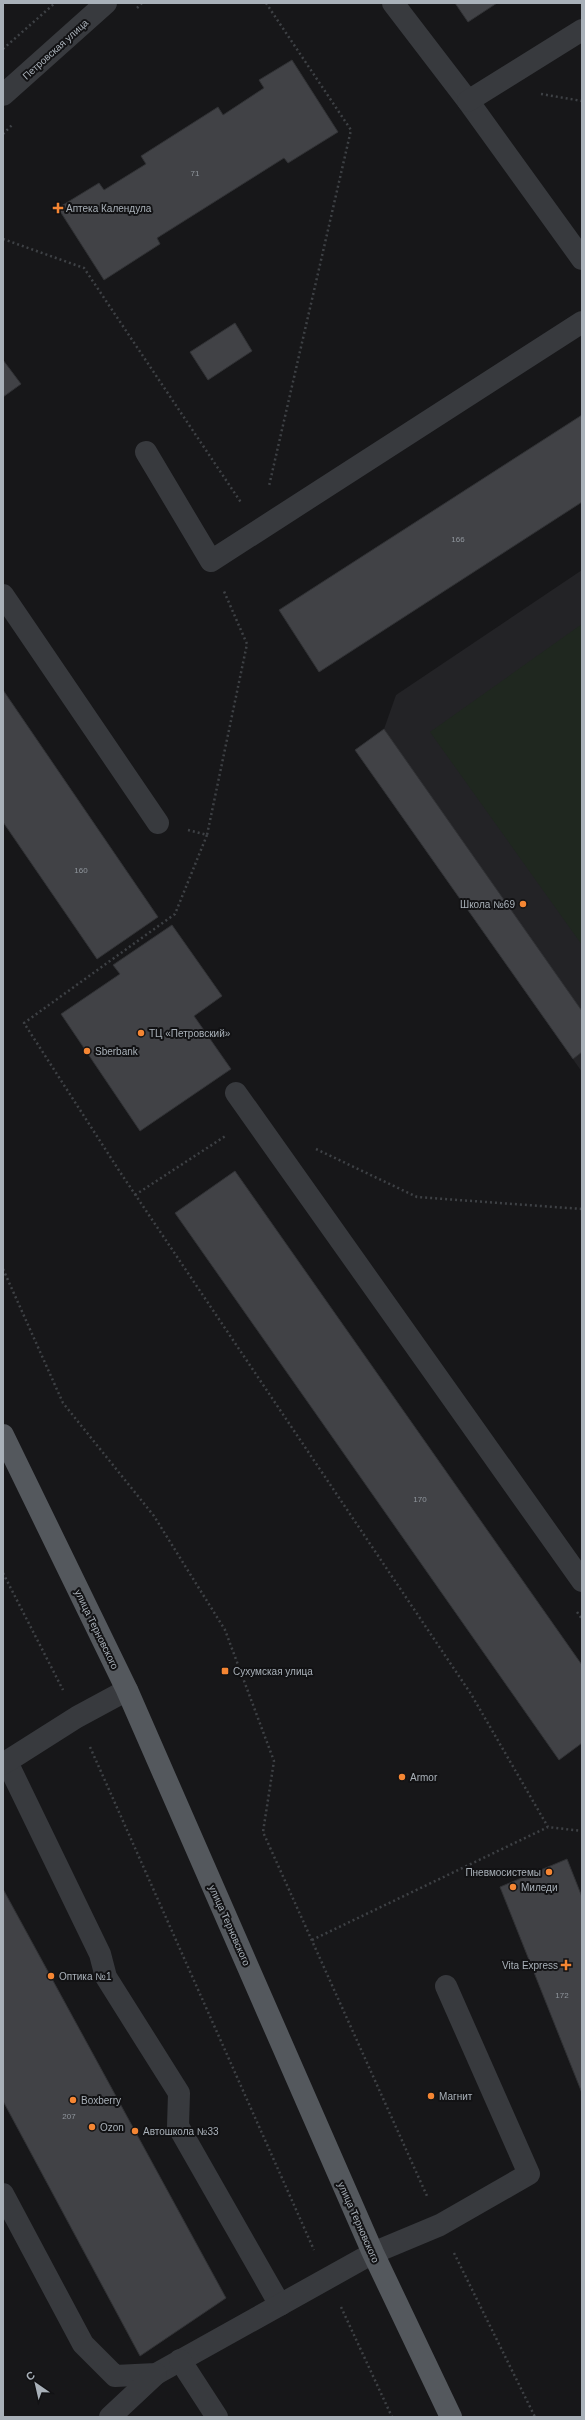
<svg xmlns="http://www.w3.org/2000/svg" width="585" height="2420" font-family="Helvetica,sans-serif">
	<rect width="100%" height="100%" fill="#171719"/>
	<!-- built -->
	<path fill="#232326" d="M582,570V1072L355,750L384,729L396,695Z"/>
	<!-- green -->
	<path fill="#1f271f" d="M582,624V945L430,732Z"/>
	<!-- building -->
	<g fill="#414246" stroke="#313235">
		<path d="M455,3H497L468,22Z"/>
		<path d="M292,60L338,132L288,163L284,158L157,238L160,244L104,280L58,208L99,183L104,190L146,164L141,156L218,107L223,115L264,88L259,80Z"/>
		<path d="M235,323L252,351L208,380L190,352Z"/>
		<path d="M3,360L21,384L3,397Z"/>
		<path d="M582,415V502L319,672L279,610Z"/>
		<path d="M3,690L158,917L97,959L3,822Z"/>
		<path d="M384,729L582,1011V1052L573,1059L355,750Z"/>
		<path d="M172,925L222,996L194,1016L231,1069L140,1131L61,1014L120,974L113,965Z"/>
		<path d="M235,1171L582,1665V1743L559,1760L175,1213Z"/>
		<path d="M567,1859L582,1897V2093L500,1887Z"/>
		<path d="M3,1889L226,2298L140,2356L3,2101Z"/>
	</g>
	<g fill="none" stroke-linecap="round" stroke-linejoin="round">
		<!-- path -->
		<g stroke="#3e4145" stroke-width="2.5" stroke-dasharray="2 3" stroke-linecap="butt">
			<path d="M266,3L351,130L269,486"/>
			<path d="M137,8L142,3"/>
			<path d="M3,49L55,3"/>
			<path d="M541,94L582,101"/>
			<path d="M3,134L12,125"/>
			<path d="M3,239L84,268L242,504"/>
			<path d="M188,830L207,835L247,644L223,589"/>
			<path d="M207,835L175,914L24,1023L120,1172L471,1694L548,1827"/>
			<path d="M316,1149L417,1197L582,1209"/>
			<path d="M135,1195L227,1135"/>
			<path d="M3,1269L63,1403L154,1516L225,1630L274,1761L263,1832L427,2196"/>
			<path d="M3,1573L63,1690"/>
			<path d="M577,1612L582,1619"/>
			<path d="M90,1747L314,2250"/>
			<path d="M312,1940L548,1827L582,1831"/>
			<path d="M454,2253L535,2417"/>
			<path d="M341,2307L392,2417"/>
		</g>
		<!-- minor -->
		<g stroke="#383a3e" stroke-width="22">
			<path d="M393,3L468,101L582,259"/>
			<path d="M3,95L106,3"/>
			<path d="M468,101L582,30"/>
			<path d="M146,452L211,561L582,322"/>
			<path d="M3,595L158,823"/>
			<path d="M236,1093L582,1581"/>
			<path d="M7,1762L100,1954L106,1977L179,2093L178,2126L280,2305"/>
			<path d="M3,1764L77,1717L127,1690"/>
			<path d="M3,2194L83,2344L115,2376L156,2374L373,2253L440,2225L529,2174L446,1986"/>
			<path d="M180,2360L217,2417"/>
			<path d="M110,2417L156,2374"/>
		</g>
		<!-- major -->
		<path stroke="#54585d" stroke-width="22" d="M3,1435L127,1690L373,2253L451,2417"/>
	</g>
	<!-- markers -->
	<g fill="#f58633" stroke="#121214" stroke-width="1.5">
		<path d="M56 202h4v4h4v4h-4v4h-4v-4h-4v-4h4z"/>
		<circle cx="523" cy="904" r="4"/>
		<circle cx="141" cy="1033" r="4"/>
		<circle cx="87" cy="1051" r="4"/>
		<rect x="221" y="1667" width="8" height="8" rx="2"/>
		<circle cx="402" cy="1777" r="4"/>
		<circle cx="549" cy="1872" r="4"/>
		<circle cx="513" cy="1887" r="4"/>
		<path d="M564 1959h4v4h4v4h-4v4h-4v-4h-4v-4h4z"/>
		<circle cx="51" cy="1976" r="4"/>
		<circle cx="431" cy="2096" r="4"/>
		<circle cx="73" cy="2100" r="4"/>
		<circle cx="92" cy="2127" r="4"/>
		<circle cx="135" cy="2131" r="4"/>
	</g>
	<g text-anchor="middle" stroke-width="4" stroke-linejoin="round" paint-order="stroke">
		<!-- number labels -->
		<g font-size="8" fill="#8f959c">
			<text x="195" y="176">71</text>
			<text x="458" y="542">166</text>
			<text x="81" y="873">160</text>
			<text x="420" y="1502">170</text>
			<text x="562" y="1998">172</text>
			<text x="69" y="2119">207</text>
		</g>
		<!-- street labels -->
		<g font-size="10" fill="#a9b1b9" stroke="#121214">
			<text transform="translate(55 49) rotate(-42)" y="4">Петровская улица</text>
			<text transform="translate(97 1629) rotate(64)" y="4">улица Терновского</text>
			<text transform="translate(230 1925) rotate(66)" y="4">улица Терновского</text>
			<text transform="translate(359 2222) rotate(66)" y="4">улица Терновского</text>
		</g>
		<!-- poi labels -->
		<g font-size="10" fill="#a9b1b9" stroke="#121214" text-anchor="start">
			<text x="66" y="212">Аптека Календула</text>
			<text x="515" y="908" text-anchor="end">Школа №69</text>
			<text x="149" y="1037">ТЦ «Петровский»</text>
			<text x="95" y="1055">Sberbank</text>
			<text x="233" y="1675">Сухумская улица</text>
			<text x="410" y="1781">Armor</text>
			<text x="541" y="1876" text-anchor="end">Пневмосистемы</text>
			<text x="521" y="1891">Миледи</text>
			<text x="558" y="1969" text-anchor="end">Vita Express</text>
			<text x="59" y="1980">Оптика №1</text>
			<text x="439" y="2100">Магнит</text>
			<text x="81" y="2104">Boxberry</text>
			<text x="100" y="2131">Ozon</text>
			<text x="143" y="2135">Автошкола №33</text>
		</g>
	</g>
	<!-- border -->
	<rect width="585" height="2420" fill="none" stroke="#a9b1b9" stroke-width="8"/>
	<!-- north arrow -->
	<g transform="translate(36 2384) rotate(326)" stroke="#121214" stroke-width="3" paint-order="stroke">
	<path d="M0-3L7 15L0 10L-7 15Z" fill="#a9b1b9"/>
	<text y="-6" font-size="11" font-weight="bold" text-anchor="middle" fill="#a9b1b9">С</text>
	</g>
</svg>
